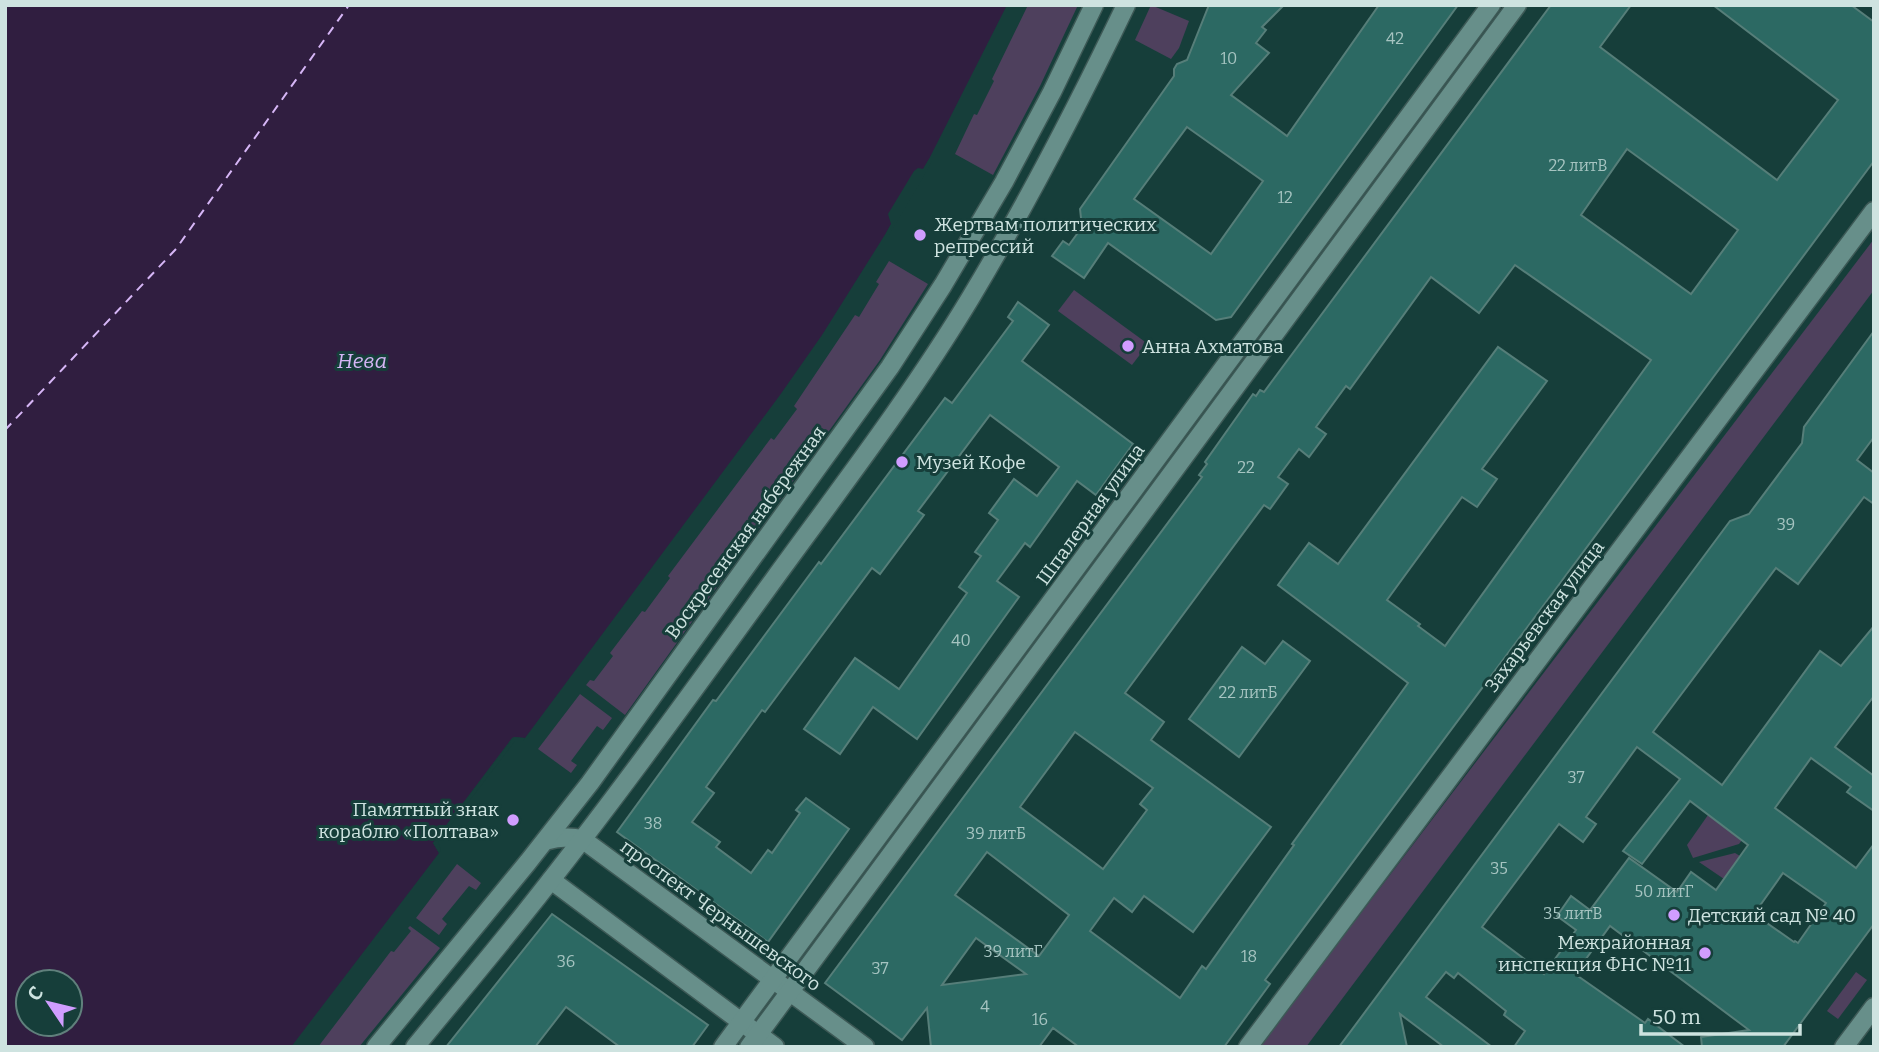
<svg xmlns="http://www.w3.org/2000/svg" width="1879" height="1052" font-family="Bitter,serif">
	<rect width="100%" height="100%" fill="#163e3a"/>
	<!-- green -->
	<g fill="#4e405d">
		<path d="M1028,5H1078L1040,86L993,175L955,154L974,114L977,115L994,81L992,79Z"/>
		<path d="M1151,5L1189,21L1179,48L1171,59L1135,40Z"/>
		<path d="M1874,239V290L1306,1047H1259Z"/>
		<path d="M889,261L928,284L880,360L625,715L586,685L590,680L594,681L613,656L610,653L642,611L645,612L670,578L668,576L771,438L774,440L797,409L794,406L855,315L859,317L879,284L876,282Z"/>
		<path d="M1074,290L1148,344L1132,365L1058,311Z"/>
		<path d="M580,694L612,718L603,730L597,726L571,761L577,765L571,773L538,749Z"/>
		<path d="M1708,815L1742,840L1739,844L1693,858L1687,845Z"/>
		<path d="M1735,853L1740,856L1724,879L1699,862Z"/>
		<path d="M457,864L481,883L476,890L469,886L442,919L447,924L439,935L416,918Z"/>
		<path d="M410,926L440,948L359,1047H318L391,951L394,952L411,931L408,928Z"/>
		<path d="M1856,972L1867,980L1838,1019L1827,1011Z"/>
	</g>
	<!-- water -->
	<path fill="#301e40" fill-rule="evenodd" d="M5,5H1007L929,159L886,233L822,335L780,395L525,738L514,737L512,738L435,840L433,843L439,853L291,1047H5ZM28,982H70V1024H28Z"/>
	<!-- pier -->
	<g fill="#163e3a">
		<path d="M929,159L932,161L921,181L889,235L886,233L891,224L888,214L914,171L918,168L923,169Z"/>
		<path d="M514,737L525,738L523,741H515L438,842L441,850L439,853L433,843L435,840Z"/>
	</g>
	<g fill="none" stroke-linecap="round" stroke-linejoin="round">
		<!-- ferry -->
		<path stroke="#d6b6f6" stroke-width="2" stroke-dasharray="9 7" stroke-linecap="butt" d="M5,430L176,249L349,5"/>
	</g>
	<!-- building -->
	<g fill="#2c6963" stroke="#567e79" stroke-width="2" fill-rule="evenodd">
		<path d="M1209,5H1284L1262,27L1266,30L1256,43L1269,53L1231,95L1287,136L1379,5H1458L1231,317L1216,320L1108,243L1084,278L1052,256L1063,241L1069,245L1082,227L1080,209L1174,76V69L1177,64L1187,60ZM1187,127L1263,181L1211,254L1134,199Z"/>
		<path d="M1551,5H1631L1600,47L1777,180L1838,100L1713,5H1851L1874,22V161L1265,980L1270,984L1224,1047H1079L1053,1028L1039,1047H931L927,1008L902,1040L825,983L1202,477L1199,475L1207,464L1205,462L1253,394L1256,396L1260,390L1264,392ZM1627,149L1738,230L1691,294L1581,215ZM1515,265L1651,360L1445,646L1418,626L1420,624L1387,600L1462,497L1477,507L1497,479L1482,469L1547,381L1498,347L1338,564L1309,543L1278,585L1408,683L1292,844L1294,845L1206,969L1202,966L1180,998L1090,931L1114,898L1132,912L1144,896L1193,932L1271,827L1151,740L1164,722L1125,693L1264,505L1270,509L1288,484L1278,477L1299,449L1309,457L1326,434L1316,427L1346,386L1350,389L1431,277L1479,313ZM1075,732L1153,788L1140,804L1147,810L1103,869L1020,807ZM987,852L1069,915L1039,956L955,895ZM976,938L1026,974L942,985Z"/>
		<path d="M1018,302L1049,325L1022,361L1133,444L1096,495L1077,481L1030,547L1025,543L997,581L1019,597L917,739L873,707L840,754L804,729L855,658L899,689L967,593L959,587L981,556L975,552L998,520L989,513L1014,479L1037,496L1059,467L990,415L918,511L924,515L880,574L872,568L765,712L762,710L706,787L714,793L692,822L720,842L716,847L751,873L768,850L772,853L800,813L796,810L806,798L849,829L768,942L617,832L713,700L716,701L819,562L821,564L945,398L952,403L1013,321L1008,317Z"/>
		<path d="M1874,331V437L1857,460L1874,473V504L1864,497L1798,584L1776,568L1653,732L1722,785L1820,651L1841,666L1874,626V696L1835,747L1874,776V811L1847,792L1851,787L1811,758L1775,808L1856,868L1874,844V924L1783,1047H1702L1701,1037L1749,1030L1610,926L1575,974L1645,1023L1648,1019L1685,1047H1514L1525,1031L1504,1015L1506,1011L1458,973L1454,978L1446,972L1426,997L1492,1047H1444L1400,1014L1407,1047H1339L1730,521L1749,514L1802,443L1804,427ZM1637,747L1680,779L1623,851L1642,864L1690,801L1748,845L1716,890L1691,872L1677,892L1629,858L1590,910L1571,896L1557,916L1576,930L1544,974L1482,927L1559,824L1583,842L1596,824L1586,817ZM1783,873L1826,903L1798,943L1795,941L1794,942L1754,914Z"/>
		<path d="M1283,641L1310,661L1239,757L1189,719L1242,647L1265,664Z"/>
		<path d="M552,914L708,1025L692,1047H620L566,1007L535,1047H446Z"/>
	</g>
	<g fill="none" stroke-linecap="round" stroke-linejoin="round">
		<defs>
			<path id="minor" d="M1248,1047L1874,211"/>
			<g id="tertiary">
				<path d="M545,841C558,837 568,836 582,839L865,1047"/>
				<path d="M551,880L775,1047"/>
				<path d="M723,1047L1491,5"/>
				<path d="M749,1047L1517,5"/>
				<path d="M1844,1047L1874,1007"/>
			</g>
			<g id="secondary">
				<path d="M376,1047L528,862L590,783L890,367L943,285L1004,182L1052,92L1094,5"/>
				<path d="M415,1047C451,1003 488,959 524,914C611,805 693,691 775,578C842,486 912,395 971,297C1028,202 1078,105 1126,5"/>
			</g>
		</defs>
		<!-- minor casing -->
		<use href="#minor" stroke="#3d5956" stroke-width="21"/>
		<!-- tertiary casing -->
		<use href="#tertiary" stroke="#3d5956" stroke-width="21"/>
		<!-- secondary casing -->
		<use href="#secondary" stroke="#3d5956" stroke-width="21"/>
		<!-- minor -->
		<use href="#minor" stroke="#678f8a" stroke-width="18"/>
		<!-- tertiary -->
		<use href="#tertiary" stroke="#678f8a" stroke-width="18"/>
		<!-- secondary -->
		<use href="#secondary" stroke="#678f8a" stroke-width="18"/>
	</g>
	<!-- markers -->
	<g fill="#d09dff" stroke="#163e3a" stroke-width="2.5">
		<circle cx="920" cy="235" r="7"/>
		<circle cx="1128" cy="346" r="7"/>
		<circle cx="902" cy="462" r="7"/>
		<circle cx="513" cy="820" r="7"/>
		<circle cx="1674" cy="915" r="7"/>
		<circle cx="1705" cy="953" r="7"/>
	</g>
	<g text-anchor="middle" stroke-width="6" stroke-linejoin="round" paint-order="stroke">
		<!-- number labels -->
		<g font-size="16" fill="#a6c4c1">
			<text x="1395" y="44">42</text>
			<text x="1229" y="64">10</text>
			<text x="1578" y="171">22 литВ</text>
			<text x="1285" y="203">12</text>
			<text x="1246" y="473">22</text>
			<text x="1786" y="530">39</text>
			<text x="961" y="646">40</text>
			<text x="1248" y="698">22 литБ</text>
			<text x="1576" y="783">37</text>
			<text x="653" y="829">38</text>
			<text x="996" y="839">39 литБ</text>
			<text x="1499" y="874">35</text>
			<text x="1664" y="897">50 литГ</text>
			<text x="1573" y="919">35 литВ</text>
			<text x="1013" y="957">39 литГ</text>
			<text x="1249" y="962">18</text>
			<text x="566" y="967">36</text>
			<text x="880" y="974">37</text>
			<text x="985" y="1012">4</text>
			<text x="1040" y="1025">16</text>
		</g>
		<!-- poi labels -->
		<g font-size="19" fill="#cee3e0" stroke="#163e3a" text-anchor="start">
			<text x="934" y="231">Жертвам политических<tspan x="934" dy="22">репрессий</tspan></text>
			<text x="1142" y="353">Анна Ахматова</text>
			<text x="916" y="469">Музей Кофе</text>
			<text x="499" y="816" text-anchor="end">Памятный знак<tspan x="499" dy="22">кораблю «Полтава»</tspan></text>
			<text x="1688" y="922">Детский сад № 40</text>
			<text x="1691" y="949" text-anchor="end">Межрайонная<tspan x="1691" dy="22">инспекция ФНС №11</tspan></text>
		</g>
		<!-- street labels -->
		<g font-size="19" fill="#cee3e0" stroke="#163e3a">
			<text transform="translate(1090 514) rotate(-54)" y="7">Шпалерная улица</text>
			<text transform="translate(745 532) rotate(-54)" y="7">Воскресенская набережная</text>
			<text transform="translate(1544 616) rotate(-53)" y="7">Захарьевская улица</text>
			<text transform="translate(721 915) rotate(36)" y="7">проспект Чернышевского</text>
		</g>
		<!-- water labels -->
		<g font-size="21" font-style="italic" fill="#d6b6f6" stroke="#163e3a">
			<text x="362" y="368">Нева</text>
		</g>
	</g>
	<!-- border -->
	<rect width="1879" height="1052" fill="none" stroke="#cee3e0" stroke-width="14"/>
	<!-- north arrow -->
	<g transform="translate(49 1003) rotate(305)"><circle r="33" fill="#163e3a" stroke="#60807c" stroke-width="2"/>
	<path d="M0-5L12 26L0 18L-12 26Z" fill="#d09dff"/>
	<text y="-10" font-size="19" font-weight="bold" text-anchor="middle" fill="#cee3e0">С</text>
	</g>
	<!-- scale -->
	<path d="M1641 1024v10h159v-10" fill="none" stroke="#cee3e0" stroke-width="3.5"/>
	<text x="1652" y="1024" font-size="21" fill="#cee3e0" stroke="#163e3a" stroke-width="5" paint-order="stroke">50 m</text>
</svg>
